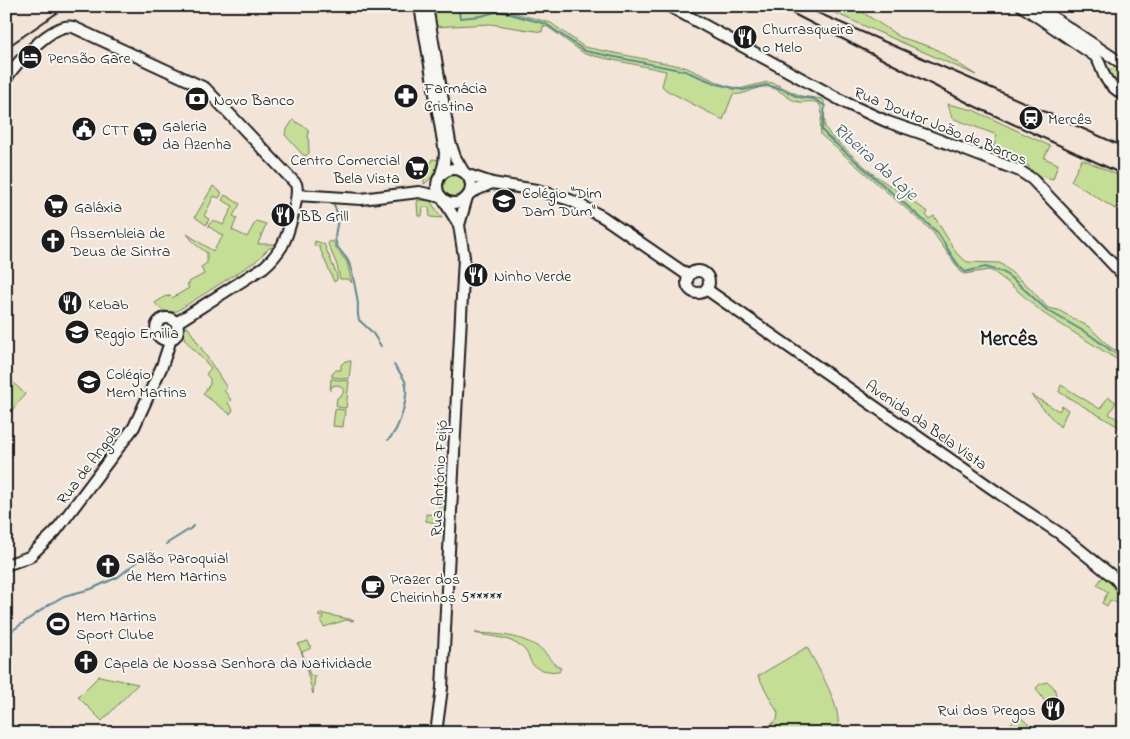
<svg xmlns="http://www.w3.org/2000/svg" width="1130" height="739" font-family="'Indie Flower',sans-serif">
	<rect width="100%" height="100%" fill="#f3e4d8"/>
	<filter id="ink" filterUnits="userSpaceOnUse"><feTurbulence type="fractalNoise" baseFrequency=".02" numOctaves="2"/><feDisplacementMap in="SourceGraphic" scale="10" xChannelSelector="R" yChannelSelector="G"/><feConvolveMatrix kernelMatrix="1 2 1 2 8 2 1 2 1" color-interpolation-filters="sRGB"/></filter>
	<g filter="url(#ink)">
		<!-- green -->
		<g fill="#c4df95" stroke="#707e58">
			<path d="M456,6H461L466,12L500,9L551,23L584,47L685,67L735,90L767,82L773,83L801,96L822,99L824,102L825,127L831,136L873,174L928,212L926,215L929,219L934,216L957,254L967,262L1000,263L1029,287L1048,308L1058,310L1089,327L1110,347L1124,355V364L1043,313L1011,285L994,272L989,270L964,274L961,272L932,231L821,135C819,127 823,116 821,108C818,98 806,103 799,102C786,100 779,85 763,87C753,88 744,96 733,94L723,120L666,90L662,86L666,71L585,54L548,27L543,26L542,32L490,24L433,27L432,13Z"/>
			<path d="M819,6H853L900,37L934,48L976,75Z"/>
			<path d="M1116,67L1124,68V92L1109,77L1110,70Z"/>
			<path d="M948,104L973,110L1050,146L1044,158L1058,164L1053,179L1042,176L1039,179L1024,161L993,149L997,135L952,118Z"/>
			<path d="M293,120L308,129L309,153L306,156L303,155L285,135L286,131Z"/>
			<path d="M432,159L440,160C437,171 433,178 424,184C423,174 430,169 432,159Z"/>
			<path d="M1082,159L1124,178V198L1115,209L1071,181Z"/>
			<circle cx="454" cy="186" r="12"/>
			<path d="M213,186L222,193L219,198L214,196L204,216L209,219L206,225L195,217Z"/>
			<path d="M225,195L240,204L233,216L237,218L232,230L247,237L256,221L266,224L258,244H275L274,247L269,248L256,261L177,311C168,313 161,311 155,303L166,296L169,297V295L172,298L189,288L187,284H189V282L204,274L201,267L207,263V253L195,244L187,234L213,251L223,236L208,226L213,220L223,225L233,206L222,200Z"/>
			<path d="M418,200L430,201L442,218L430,217L429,207H423L422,216H418L417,203Z"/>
			<path d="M315,241L324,244L337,275V280L334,282L319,246H314Z"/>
			<path d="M333,241L337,250L347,262L352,283L348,279H340L337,265L328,244L329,242Z"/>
			<path d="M187,326L227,388L224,390L231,400L228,403L233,410L230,414L203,394L210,384V379L206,374L211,368L185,340L183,332Z"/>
			<path d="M345,361H351L349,379L332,377V374L336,370H341V365Z"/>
			<path d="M6,376L25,394L6,418Z"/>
			<path d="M331,379L349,381L346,408L338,407L336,405L337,398L342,395C345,391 343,386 337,385L332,386L330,391Z"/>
			<path d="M1061,385L1100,409L1108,397L1116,402L1109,414L1124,423V430L1059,392Z"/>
			<path d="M1031,395L1059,411L1062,406L1068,410L1060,427Z"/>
			<path d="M337,409L345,410L343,427L333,426L335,410Z"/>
			<path d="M441,481H446L444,517H440V524L426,521V514L439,515Z"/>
			<path d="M1103,576L1121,594L1117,603L1110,600L1107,606L1102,603L1108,592L1097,585Z"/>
			<path d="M319,613L354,620L352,621L346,620L324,627L320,620L324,618L323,616L319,617Z"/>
			<path d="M475,633C498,634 521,635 541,649C549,655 551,664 561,668L559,672C518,670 539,656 517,644C504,636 489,637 475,633Z"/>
			<path d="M308,641L311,648L302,652L310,675L315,676L313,694L303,656L298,644Z"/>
			<path d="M807,647C817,667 845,710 837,733H760L777,720L778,713L758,676Z"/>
			<path d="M99,676L138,684L102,721L78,697Z"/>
			<path d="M1047,682C1054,685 1056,691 1056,698L1047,705L1036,688L1040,684Z"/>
			<path d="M1019,716L1028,724L1026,733H1023L1015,725L1021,733H1011L1006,728Z"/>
		</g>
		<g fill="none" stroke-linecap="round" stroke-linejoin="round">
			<!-- stream -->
			<g stroke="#5a8992" stroke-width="2">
				<path d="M458,6L460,18L481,16L499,11L546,24L585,51L685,71L717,84L743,90L766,85L782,89L798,97L814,99L825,106L822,130L828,137L937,232C946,244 954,263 965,272L985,267L1003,272L1015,281L1047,310L1090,335L1124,360"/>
				<path d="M334,205C343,224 332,229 336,243C338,252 348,256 350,266C354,278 356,291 358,304C358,309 357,315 359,320L372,332L381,346"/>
				<path d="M388,440C399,431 410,395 405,381C403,376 398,370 394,365"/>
				<path d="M166,544L190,529L193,526"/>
				<path d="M6,635L50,604L64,596L91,589L118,577L151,551"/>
			</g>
			<defs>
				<g id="minor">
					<path d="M420,6L445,153L444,164L441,174"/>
					<path d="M427,6L450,142L455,157L463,171"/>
					<path d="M669,6L848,104L888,122L926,135L1020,171L1032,179L1124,276"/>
					<path d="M1022,6L1095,56C1100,62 1101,68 1104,75C1108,84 1115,89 1124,95"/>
					<path d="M1036,6L1124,65"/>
					<path d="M6,79C16,63 53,22 73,27L205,88L296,184C300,195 288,235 282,246C277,254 271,261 264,267L176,323"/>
					<circle cx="454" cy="186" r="17"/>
					<path d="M468,175L492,183L537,190L570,200L603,217L689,276"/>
					<path d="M470,193L492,183"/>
					<path d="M297,195L361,199L419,192L441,197"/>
					<path d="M443,199L459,225"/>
					<circle cx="698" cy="282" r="11"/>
					<path d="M706,289L1000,494L1059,533L1116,579L1124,590"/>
					<circle cx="167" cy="329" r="11"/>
					<path d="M6,565L29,557L55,532L134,427L162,366L171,339"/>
					<path d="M436,733L442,688L463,277L464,257L459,225L467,197"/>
				</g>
			</defs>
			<!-- minor casing -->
			<use href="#minor" stroke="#1c1c1c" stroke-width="14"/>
			<!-- minor -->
			<use href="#minor" stroke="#f6f6f2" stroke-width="10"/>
			<!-- rail -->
			<g stroke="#1c1c1c" stroke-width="2">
				<path d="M778,6L976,107L1124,175"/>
				<path d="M802,6L985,85L1124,147"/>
				<path d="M6,48L67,6"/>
			</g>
		</g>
	</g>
	<!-- icons -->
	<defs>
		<symbol id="restaurant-disc" viewBox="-11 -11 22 22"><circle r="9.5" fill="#1c1c1c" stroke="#f6f6f2"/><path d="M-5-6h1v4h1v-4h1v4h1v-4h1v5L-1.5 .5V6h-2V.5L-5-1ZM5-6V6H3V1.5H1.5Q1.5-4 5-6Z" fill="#fff"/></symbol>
		<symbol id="hotel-disc" viewBox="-11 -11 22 22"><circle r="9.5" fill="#1c1c1c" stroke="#f6f6f2"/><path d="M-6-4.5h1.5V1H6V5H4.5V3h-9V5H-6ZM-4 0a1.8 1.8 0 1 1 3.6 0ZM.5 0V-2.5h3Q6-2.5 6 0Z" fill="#fff"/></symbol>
		<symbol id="pharmacy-disc" viewBox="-11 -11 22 22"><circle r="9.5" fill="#1c1c1c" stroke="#f6f6f2"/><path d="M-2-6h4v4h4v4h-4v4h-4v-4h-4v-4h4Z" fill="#fff"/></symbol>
		<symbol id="bank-disc" viewBox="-11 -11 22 22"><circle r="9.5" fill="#1c1c1c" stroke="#f6f6f2"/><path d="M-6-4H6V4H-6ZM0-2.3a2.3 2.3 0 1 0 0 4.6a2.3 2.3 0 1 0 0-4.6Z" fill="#fff"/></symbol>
		<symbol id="station-disc" viewBox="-11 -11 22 22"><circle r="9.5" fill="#1c1c1c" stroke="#f6f6f2"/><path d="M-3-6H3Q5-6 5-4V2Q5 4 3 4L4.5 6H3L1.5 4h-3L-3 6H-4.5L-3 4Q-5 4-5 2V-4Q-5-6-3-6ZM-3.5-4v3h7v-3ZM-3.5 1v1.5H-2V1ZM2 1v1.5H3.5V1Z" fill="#fff"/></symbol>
		<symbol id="civic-disc" viewBox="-11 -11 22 22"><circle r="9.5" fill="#1c1c1c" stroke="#f6f6f2"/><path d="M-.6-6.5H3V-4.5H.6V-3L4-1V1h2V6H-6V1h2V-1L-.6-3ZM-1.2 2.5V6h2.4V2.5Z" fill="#fff"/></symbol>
		<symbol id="supermarket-disc" viewBox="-11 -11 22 22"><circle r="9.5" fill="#1c1c1c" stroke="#f6f6f2"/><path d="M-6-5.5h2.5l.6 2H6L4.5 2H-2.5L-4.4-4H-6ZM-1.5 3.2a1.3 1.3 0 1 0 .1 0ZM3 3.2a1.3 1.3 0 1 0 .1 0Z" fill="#fff"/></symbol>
		<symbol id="school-disc" viewBox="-11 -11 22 22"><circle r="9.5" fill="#1c1c1c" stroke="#f6f6f2"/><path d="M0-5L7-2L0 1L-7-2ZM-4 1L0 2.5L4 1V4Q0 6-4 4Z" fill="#fff"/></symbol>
		<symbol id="church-disc" viewBox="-11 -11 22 22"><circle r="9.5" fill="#1c1c1c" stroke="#f6f6f2"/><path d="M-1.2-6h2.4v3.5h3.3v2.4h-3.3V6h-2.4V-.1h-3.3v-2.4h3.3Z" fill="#fff"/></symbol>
		<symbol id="cafe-disc" viewBox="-11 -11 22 22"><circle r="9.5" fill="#1c1c1c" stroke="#f6f6f2"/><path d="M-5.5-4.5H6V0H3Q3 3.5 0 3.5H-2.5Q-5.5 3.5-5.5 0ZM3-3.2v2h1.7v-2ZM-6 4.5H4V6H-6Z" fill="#fff"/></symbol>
		<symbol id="stadium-disc" viewBox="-11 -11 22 22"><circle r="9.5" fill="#1c1c1c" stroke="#f6f6f2"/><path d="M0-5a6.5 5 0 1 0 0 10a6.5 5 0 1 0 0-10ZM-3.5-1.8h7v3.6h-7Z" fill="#fff"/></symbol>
	</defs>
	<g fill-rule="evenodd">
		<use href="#restaurant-disc" x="731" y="23" width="28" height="28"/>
		<use href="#hotel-disc" x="16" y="43" width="28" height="28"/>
		<use href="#pharmacy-disc" x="392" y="82" width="28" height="28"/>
		<use href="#bank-disc" x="183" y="85" width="28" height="28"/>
		<use href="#station-disc" x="1017" y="104" width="28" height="28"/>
		<use href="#civic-disc" x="70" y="115" width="28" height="28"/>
		<use href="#supermarket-disc" x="131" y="120" width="28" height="28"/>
		<use href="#supermarket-disc" x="403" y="154" width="28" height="28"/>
		<use href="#school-disc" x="490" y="187" width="28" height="28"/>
		<use href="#supermarket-disc" x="42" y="192" width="28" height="28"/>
		<use href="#restaurant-disc" x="269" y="201" width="28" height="28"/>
		<use href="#church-disc" x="39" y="227" width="28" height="28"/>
		<use href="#restaurant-disc" x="462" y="261" width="28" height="28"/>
		<use href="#restaurant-disc" x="56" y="289" width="28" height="28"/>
		<use href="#school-disc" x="63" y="318" width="28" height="28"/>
		<use href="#school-disc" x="75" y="368" width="28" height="28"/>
		<use href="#church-disc" x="94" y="552" width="28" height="28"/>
		<use href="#cafe-disc" x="359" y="573" width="28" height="28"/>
		<use href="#stadium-disc" x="44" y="610" width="28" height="28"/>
		<use href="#church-disc" x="72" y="648" width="28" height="28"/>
		<use href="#restaurant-disc" x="1039" y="695" width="28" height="28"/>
	</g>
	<g text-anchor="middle" stroke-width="4" stroke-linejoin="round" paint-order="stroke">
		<!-- poi labels -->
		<g font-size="16" fill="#1c1c1c" stroke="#f6f6f2" text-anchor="start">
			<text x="762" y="34">Churrasqueira<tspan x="762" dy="18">o Melo</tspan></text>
			<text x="48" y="63">Pensão Gare</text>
			<text x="424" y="93">Farmácia<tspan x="424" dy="18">Cristina</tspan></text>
			<text x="214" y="105">Novo Banco</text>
			<text x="1048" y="124">Mercês</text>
			<text x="162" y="131">Galeria<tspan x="162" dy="18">da Azenha</tspan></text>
			<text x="102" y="135">CTT</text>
			<text x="400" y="165" text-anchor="end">Centro Comercial<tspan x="400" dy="18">Bela Vista</tspan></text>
			<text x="522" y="198">Colégio "Dim<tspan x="522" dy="18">Dam Dum"</tspan></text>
			<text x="74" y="212">Galáxia</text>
			<text x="300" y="221">BB Grill</text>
			<text x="70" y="238">Assembleia de<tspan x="70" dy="18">Deus de Sintra</tspan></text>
			<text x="494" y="281">Ninho Verde</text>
			<text x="88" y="309">Kebab</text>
			<text x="94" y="338">Reggio Emilia</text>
			<text x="106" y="379">Colégio<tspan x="106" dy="18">Mem Martins</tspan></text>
			<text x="126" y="563">Salão Paroquial<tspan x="126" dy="18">de Mem Martins</tspan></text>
			<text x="390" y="584">Prazer dos<tspan x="390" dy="18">Cheirinhos 5*****</tspan></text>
			<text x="76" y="621">Mem Martins<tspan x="76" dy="18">Sport Clube</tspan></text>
			<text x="104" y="668">Capela de Nossa Senhora da Natividade</text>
			<text x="1036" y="715" text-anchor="end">Rui dos Pregos</text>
		</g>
		<!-- street labels -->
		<g font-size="16" fill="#1c1c1c" stroke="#f6f6f2">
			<text transform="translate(941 125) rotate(22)" y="6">Rua Doutor João de Barros</text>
			<text transform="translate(927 424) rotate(35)" y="6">Avenida da Bela Vista</text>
			<text transform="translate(88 464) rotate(-53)" y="6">Rua de Angola</text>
			<text transform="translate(438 478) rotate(-87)" y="6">Rua António Feijó</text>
		</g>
		<!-- water labels -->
		<g font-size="18" font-style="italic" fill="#405b61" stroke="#f6f6f2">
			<text transform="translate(876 161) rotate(42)" y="6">Ribeira da Laje</text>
		</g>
		<!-- district labels -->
		<g font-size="21" font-weight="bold" fill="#1c1c1c" stroke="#f6f6f2">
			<text x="1009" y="345">Mercês</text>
		</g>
	</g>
	<!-- margin -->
	<rect width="1130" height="739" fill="none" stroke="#f6f6f2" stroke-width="25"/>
	<rect x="12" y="12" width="1105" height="714" fill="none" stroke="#1c1c1c" stroke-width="2" filter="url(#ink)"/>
</svg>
